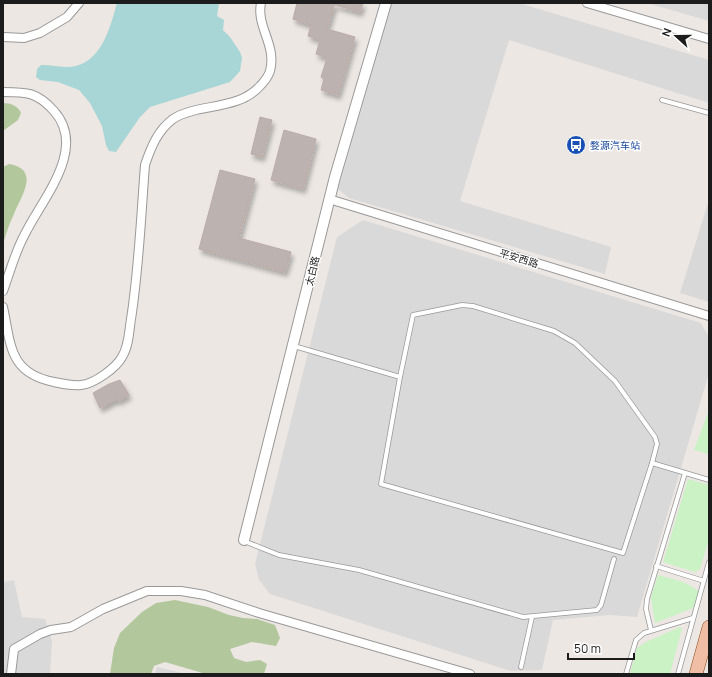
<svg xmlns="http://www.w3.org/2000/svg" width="712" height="677" font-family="Manrope,'Noto Sans SC',sans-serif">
	<defs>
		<filter id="shadow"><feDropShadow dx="2.5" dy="4.5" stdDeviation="2" flood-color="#0004"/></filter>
	</defs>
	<rect width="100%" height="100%" fill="#ece7e3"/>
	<!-- residential -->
	<g fill="#dad9d9">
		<path d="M392,3H519L709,60V103L509,40L460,201L611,247L605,274L349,198L338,189Z"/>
		<path d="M647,3H709V21Z"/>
		<path d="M363,220L701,323L709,337V373L637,617L610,615L553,620L542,670L511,671L270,594L259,580L255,564L337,237Z"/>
		<path d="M14,580L22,617L45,619L52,641L50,674H3V582Z"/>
		<path d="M157,667L178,672L186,674H155Z"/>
	</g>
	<!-- forest -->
	<g fill="#b2c79c">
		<path d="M3,103C11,103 18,106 21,113L18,120L3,131Z"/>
		<path d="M9,164C41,169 21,197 14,214C9,224 6,234 3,244V167Z"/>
		<path d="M175,600L208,607L229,615L243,618L257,619L275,625L280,638L276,646L252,642L230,649L234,658L246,662L260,660L267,664L264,674H206L165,662L154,666L151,674H110L114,648L120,633L142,612L156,603Z"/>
	</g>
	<!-- park -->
	<g fill="#caf2c4">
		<path d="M709,410V454L694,450Z"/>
		<path d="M688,479L709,485V539L700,569L695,572L663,562Z"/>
		<path d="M658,575C672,579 688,581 699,592L693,608L655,623L651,597Z"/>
		<path d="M680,627L682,628L670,674H630L637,648L646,642Z"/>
	</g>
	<!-- parking -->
	<path fill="#d8d8d8" d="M709,200V302L680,293Z"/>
	<!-- water -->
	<path fill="#a8d5d5" d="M117,3H219L217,16L224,20L223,30L230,37L240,52L242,58L240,71L230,82L150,107L140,117L116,152L109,151L106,145L102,126L90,103L79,90L58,82L40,80L36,77L37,69L41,65C50,65 60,67 69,67C101,65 110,28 117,3Z"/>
	<!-- building -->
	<g fill="#bcb2b0" stroke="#bcaba7" filter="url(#shadow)">
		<path d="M297,3H335L327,29L355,37L338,95L321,90L324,79L321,77L327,58L316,54L320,40L308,36L311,25L293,19Z"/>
		<path d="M336,3H363L360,12L335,5Z"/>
		<path d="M260,117L272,120L262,157L251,154Z"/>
		<path d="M284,130L316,139L303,189L271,180Z"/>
		<path d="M220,170L255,179L239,238L291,252L285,272L199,249Z"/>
		<path d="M120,380L129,395L118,401L117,399L100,408L93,393L109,384Z"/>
	</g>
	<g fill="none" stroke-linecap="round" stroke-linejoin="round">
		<defs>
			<g id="service">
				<path d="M662,100L709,113"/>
				<path d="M462,305L473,306L554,331L575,343L615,381L655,437L657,444L652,463L623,553L381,484L400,377L413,315Z"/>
				<path d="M294,346L400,377"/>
				<path d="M652,463L709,480"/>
				<path d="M244,541L279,555L359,570L523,617L597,610L601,605L614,559"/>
				<path d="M656,566L704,581"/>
				<path d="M651,630L646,609L647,599L685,473"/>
				<path d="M521,667L532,617"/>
				<path d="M626,674L636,640L644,633L693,618"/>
				<path d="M678,674L709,562"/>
			</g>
			<g id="minor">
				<path d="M587,3L709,39"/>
				<path d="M3,37L24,38L40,33L67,17L79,3"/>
				<path d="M3,92C27,92 37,92 54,111C88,149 42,199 25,234C15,252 10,272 3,291"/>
				<path d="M329,199L709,316"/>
				<path d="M3,307C11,343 8,373 54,382C63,384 72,386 81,385C94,384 116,368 122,357C129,346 129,331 131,319C139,268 141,216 145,165C151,147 158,130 173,119C180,114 188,112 196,110C218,105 244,104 260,86C265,81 268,77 270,71C277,45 256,27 261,3"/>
				<path d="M11,674L14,649L40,634L51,630L71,627L103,609L147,591H181L205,595L259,613L470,674"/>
			</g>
			<path id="tertiary" d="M244,540L335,177L386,3"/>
			<path id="primary" d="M696,674L709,627"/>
		</defs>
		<!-- service casing -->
		<use href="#service" stroke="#999" stroke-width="5.5"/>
		<!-- minor casing -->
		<use href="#minor" stroke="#999" stroke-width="10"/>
		<!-- tertiary casing -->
		<use href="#tertiary" stroke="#999" stroke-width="12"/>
		<!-- primary casing -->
		<use href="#primary" stroke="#834411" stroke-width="14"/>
		<!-- service -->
		<use href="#service" stroke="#fff" stroke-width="4"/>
		<!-- minor -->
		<use href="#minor" stroke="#fff" stroke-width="8"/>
		<!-- tertiary -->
		<use href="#tertiary" stroke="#fff" stroke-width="10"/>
		<!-- primary -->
		<use href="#primary" stroke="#f0bea4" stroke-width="13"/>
	</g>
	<!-- icons -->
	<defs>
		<symbol id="bus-disc" viewBox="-11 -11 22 22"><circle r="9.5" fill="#1a4fb4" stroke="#fff"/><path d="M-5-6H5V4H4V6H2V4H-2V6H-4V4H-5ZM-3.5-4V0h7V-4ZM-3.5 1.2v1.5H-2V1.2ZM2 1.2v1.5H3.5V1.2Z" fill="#fff"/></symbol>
	</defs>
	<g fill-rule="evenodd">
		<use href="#bus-disc" x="565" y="134" width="22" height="22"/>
	</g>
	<g text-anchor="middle" stroke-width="3" stroke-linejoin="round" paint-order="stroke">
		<!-- transit labels -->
		<g font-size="10" fill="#164399" stroke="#fff" text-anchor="start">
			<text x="590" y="149">婺源汽车站</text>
		</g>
		<!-- street labels -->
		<g font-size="10" fill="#1c1c1c" stroke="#fff">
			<text transform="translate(519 258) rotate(17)" y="4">平安西路</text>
			<text transform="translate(312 271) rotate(-76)" y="4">太白路</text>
		</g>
	</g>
	<!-- border -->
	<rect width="712" height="677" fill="none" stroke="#1c1c1c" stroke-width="8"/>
	<!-- north arrow -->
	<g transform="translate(676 36) rotate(291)" stroke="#ffffff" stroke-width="3" paint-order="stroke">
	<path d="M0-3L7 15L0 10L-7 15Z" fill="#1c1c1c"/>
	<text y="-6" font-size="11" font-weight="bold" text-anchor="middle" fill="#1c1c1c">N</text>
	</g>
	<!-- scale -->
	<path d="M568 653v6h66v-6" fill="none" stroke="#1c1c1c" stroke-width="2"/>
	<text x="574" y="653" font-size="12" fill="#1c1c1c" stroke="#ffffff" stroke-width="3" paint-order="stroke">50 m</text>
</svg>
